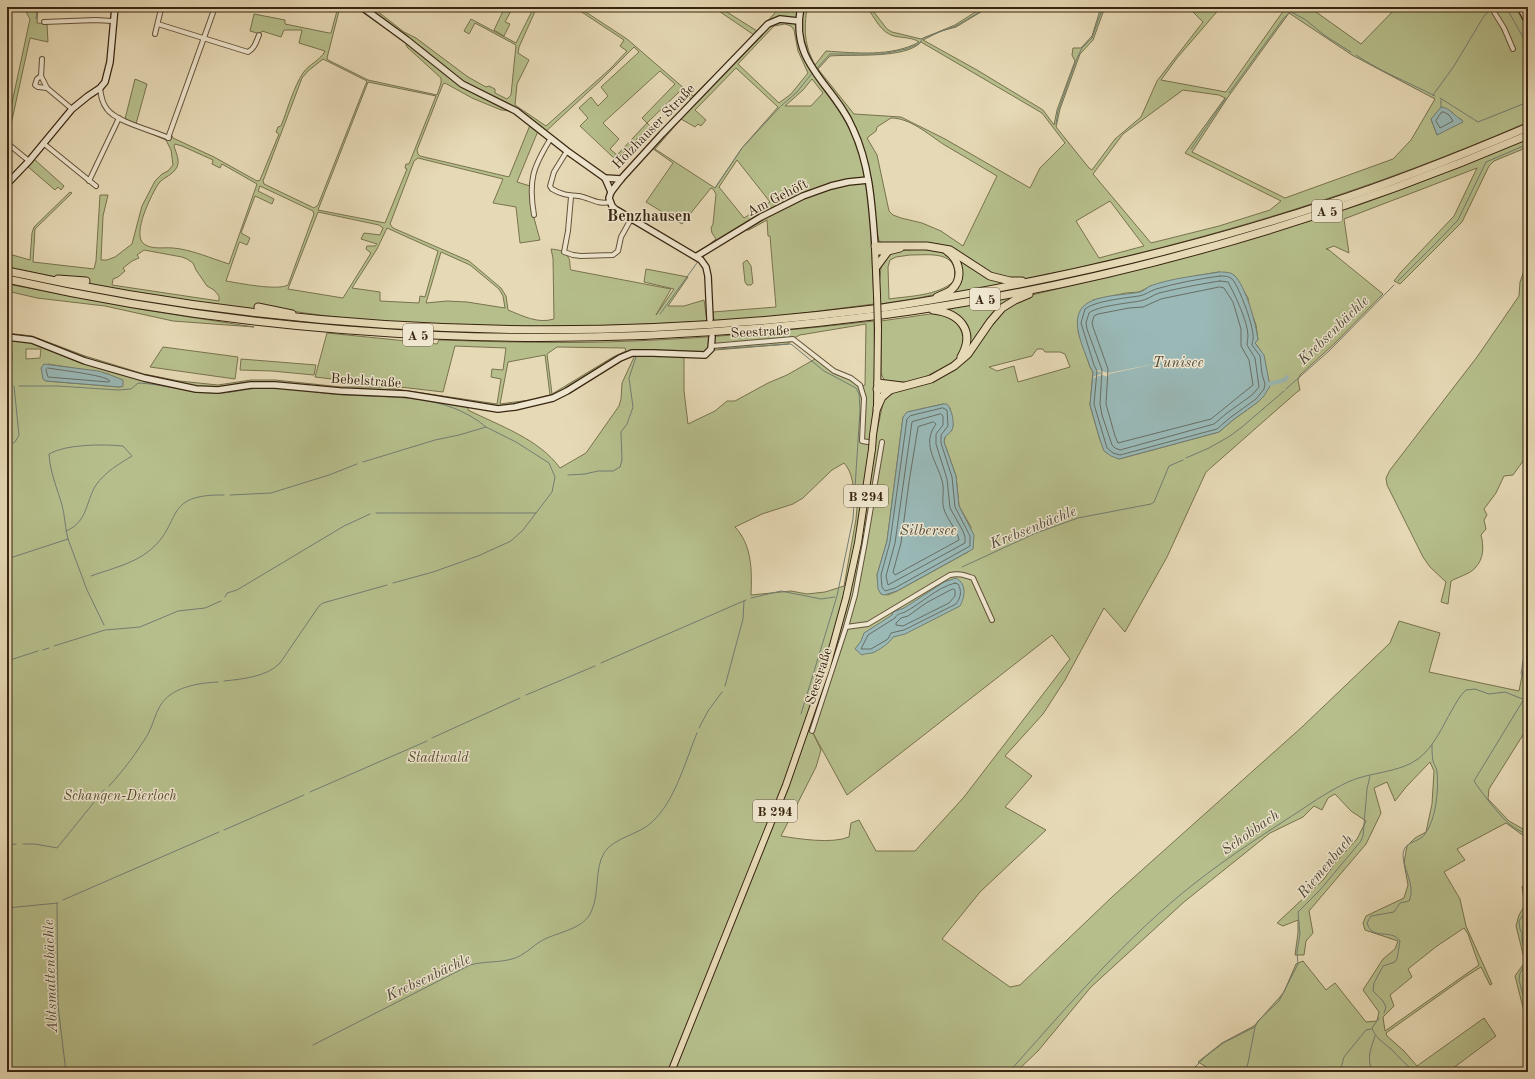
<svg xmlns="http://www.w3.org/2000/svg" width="1535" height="1079" font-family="'Old Standard TT',serif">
	<rect width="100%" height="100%" fill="#e6d9b5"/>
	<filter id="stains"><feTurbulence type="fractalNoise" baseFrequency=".005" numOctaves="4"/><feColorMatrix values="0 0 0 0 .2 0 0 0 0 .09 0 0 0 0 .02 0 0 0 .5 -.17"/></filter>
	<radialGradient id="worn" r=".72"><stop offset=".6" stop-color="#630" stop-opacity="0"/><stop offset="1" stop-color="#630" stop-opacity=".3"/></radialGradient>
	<!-- green -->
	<g fill="#b6bf8c" stroke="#78724e" fill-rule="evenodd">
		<path d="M23,7H38L37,23L47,24L48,42L30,38L8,138L7,126L30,19Z"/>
		<path d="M338,7H340L327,58L328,60L368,80L437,95L441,83V78L407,47L405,42L355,7H372L404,32L416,38L468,77L486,87L489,86L495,89V93L507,99L511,95L516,45L475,23L469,34L464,31L471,19L516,43L534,7H537L519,47L518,53L529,60L517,84L515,105L546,126L610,69L627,51L620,46L624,40L574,7H578L627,39L693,96L754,35L713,7H719L757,31H759L780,7H807C804,31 804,44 815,65L826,51C856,53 892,57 919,42C912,37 902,38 894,36C881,33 874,17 867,7H870L887,29L892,32L921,39L955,25L983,7H989L956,27L941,31L923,40L977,70L1043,110L1054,125L1057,110L1075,61L1072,55L1073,48H1081L1092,36L1101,7H1105L1093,40L1080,54L1060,109L1056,127L1089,168L1092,170L1115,139L1141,117L1157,81L1203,22L1188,7H1221L1177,58L1161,80L1226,92L1284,10L1278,7H1309L1361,44L1397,7H1528V122C1368,192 1202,242 1031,278L1025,279L997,277L943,245L931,243H883L879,241L878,236H871L874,304L788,315L714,321L713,312L776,307L770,236H768L767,220L749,230H746L744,227L712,245L711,243L716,239L712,233L711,228L713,224L716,194L713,189L711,188L682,224L646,202L673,163L649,146L691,99L681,90L647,123L650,126L616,160L580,126L588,118L579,108L591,97L598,106L608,96L601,87L639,52L634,47L601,80L543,134L538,131L517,182L530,186L531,207L540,240L520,243L516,207L493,203L503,179L418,158L414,161L390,224L393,228L469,261L501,288L506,296L508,310C523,316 538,324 554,319L553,258L551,249C558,250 565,250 568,257C571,261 569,266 571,270L671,289L656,315L674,289L644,282L646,269L688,277L668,306H684L704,300L707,321C621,326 535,328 449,325C385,322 321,318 259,305L253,310L154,296L88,284L87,278L54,277L7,267V257L9,254L30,260L32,233L34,227L70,192L72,193L35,229L33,262L94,269L96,261L100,195H108L103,216L101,260H107L115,257L132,244L142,206L155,181L162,174L168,171L173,165L171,150L166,140L137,128L165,135L171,134L173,138L214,157L257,181L260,180L279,134L276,132L278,127L281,126C287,111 294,86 303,73C309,64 321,60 325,51L299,43L302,30H284L281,37L262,31L260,34L250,31L254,14L285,20V24L329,33H331ZM1289,13L1352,55L1435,99L1411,140L1393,159L1285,198L1192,152L1228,97ZM785,24L791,26L794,30L798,51L808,73L791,94L779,103L738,64L774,26ZM921,42L1042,113L1065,143L1040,168L1030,188L945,139L901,117L854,114L818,69L830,56C853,54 906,59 921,42ZM323,59L367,81L318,205L314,208L264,184L263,181L302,78L308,71ZM736,68L778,107L742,148L715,188L655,149L681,119L695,127L698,124L701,126L706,120L695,110ZM660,71L675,84L642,118L647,123L617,155L610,149L619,139L603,123ZM812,79L823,93L811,106H785L803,90ZM368,82L436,96L409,164H406L405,168L407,169L385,223L318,210ZM445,83L472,98L501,110L511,111L530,125L509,177L420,156L418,154L417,150L443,84ZM1183,90L1219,95L1225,98L1185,153L1281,201L1270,210L1219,226L1151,243L1093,174L1123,134ZM1452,112L1454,116L1462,120L1437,135L1431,119L1436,114ZM891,118C910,118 928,134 943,144C961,155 979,165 997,176L963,246L941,231L922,223L901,218L893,215L889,211L877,155L867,138L876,131L877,127ZM175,144L182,146L213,160L212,164L220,168L222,164L257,184L229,264C213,259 190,249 173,248C164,247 152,250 144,244C131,235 152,193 159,183C164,177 173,175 177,167C180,160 176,153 174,146ZM737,160L770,202L744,218L719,187ZM260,186L313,211L314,214L288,285C277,291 239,283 226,281L239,243L240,242L247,245L250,238L241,233L255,196L272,204L274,199L258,191ZM1110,201L1144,246L1099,258L1076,221ZM318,212L379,225L383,228L380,235L364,233L361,239L377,244L375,246H367L366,249L371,253L343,298L288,289ZM387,228L438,251L425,297L420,296L419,303L380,301V292L352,288L377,249ZM144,250L182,257L187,259L193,263L196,270L207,286L214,290L219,296V301L112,285L113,279L118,277L125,271L123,268L132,261L139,258L137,255ZM441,252L470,265L499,289L503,296L505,308L467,302L447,301L426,303Z"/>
		<path d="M505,7H513L505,22L510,24L504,36L494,30Z"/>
		<path d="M135,79L147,84L136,124L125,119Z"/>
		<path d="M1528,139V147L1494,161L1489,166L1462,222L1400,284L1394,281L1401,272L1454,216L1477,168L1344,219L1349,253L1334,246L1326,249L1329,250L1383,294L1334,344L1300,375L1298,380L1300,390L1297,392L1206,472L1167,557L1125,632L1104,608L1065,680L1043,714L1005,756L1032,776L1005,807L1046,830L980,892L942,939L1010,987L1020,985L1113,896L1302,727L1390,643L1399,621L1440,633L1429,672L1519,691L1528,645V727L1489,789L1488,799L1509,821L1528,832V839L1506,823L1457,849L1465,860L1444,872L1460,899L1466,926L1492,984L1490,985L1481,967L1465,977L1386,1033L1387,1036L1404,1051L1417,1066L1484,1018L1496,1036L1448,1072H1215L1198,1062L1222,1043L1254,1026L1279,998L1284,992L1296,964L1303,961L1326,990L1335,983L1366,1022L1377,1021L1379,1012L1363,990L1383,959L1395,949L1398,941L1365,930L1363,923L1366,916L1404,898L1408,885L1404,863L1407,846L1415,838L1426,832L1432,804L1434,771L1430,762L1406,787L1395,801L1387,782L1374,788L1381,813L1366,844L1309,911L1313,933L1306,941L1304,955H1295L1298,933V920L1283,926L1277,923L1324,879L1335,863L1357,839L1366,821L1351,811L1335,794L1328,798L1322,810L1314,806L1303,817L1270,833L1184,902L1091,987L1038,1051L1016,1072H7V340H9L12,359L11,340L7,339V333L32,336L85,356L144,374L179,381L218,385L251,380H275L341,387H382L497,404L501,379L491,377L492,369L503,370L506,348L455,346L443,392L315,377L327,333L437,344L439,340C503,342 568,344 633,341C713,338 794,330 874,321L875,388L872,424L876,436L884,398L892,392L931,382L952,371L1002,310L1032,295L1161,264L1259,237L1362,204L1413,185ZM1219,272L1235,276L1248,298L1249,306L1256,325L1258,340L1255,343C1268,358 1262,367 1269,382L1258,402L1233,420L1219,432L1119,459L1100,440L1090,405L1093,372L1090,367L1078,331L1093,300L1126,293L1139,292L1149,287L1195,276ZM866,324L865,385L859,387L851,380L815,359L787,375L768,383L735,401H727L715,411L688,424L684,391V357H705L715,350L788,344L794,338L800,335ZM557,347L625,348L626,351L613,357L552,394L547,354ZM26,349H41L40,358L26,359ZM1037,349H1043L1045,352H1060L1065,354L1070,367L1018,382L1014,366L997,371L989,367L1032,356ZM545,355L550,395L530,400L500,404L508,362ZM635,355L622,383L621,399L619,406L586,453L560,468C539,439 500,426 468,410V407C508,415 548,407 582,385C599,375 615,361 635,355ZM48,364L108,374L123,386L120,387L46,381L43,379ZM943,404L950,408L953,426L945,437L944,442L956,476L959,506L971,527L968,552L897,591L888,595L881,594L879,589L877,575L887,541L903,417L908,412ZM844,463C852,472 853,483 854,495L858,496L856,519L844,586L825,592L807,594L791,591L751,595C752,570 752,545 735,527L762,514L793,504L803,498L832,470ZM1052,635L1070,659L964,797L915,851H876L859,820L851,823L849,837C832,844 799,839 781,836L816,767L821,750L813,733L847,795ZM1464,928L1468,934L1479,965L1385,1031L1383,1017L1394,1006L1390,995L1412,977L1408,969L1437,946Z"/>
		<path d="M34,159L64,186L61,190L58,187L55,190L27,166Z"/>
		<path d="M921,249L944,252L956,264V280L945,292L919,298L880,304L879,286L882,259L893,251ZM910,255C930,255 960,250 954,281C938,296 909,296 889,299L888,267L890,260L896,257Z"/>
		<path d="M957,259L1007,283L951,294L956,287Z"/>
		<path d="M747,260L751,266L753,283L751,285H747L745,282L743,263Z"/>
		<path d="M1528,260V454L1513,475L1504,476L1496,493L1484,509L1487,515L1484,520L1486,529L1481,535C1484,546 1484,559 1475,568C1470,574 1458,577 1451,581L1448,604L1441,602L1446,582L1430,567L1423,557L1387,485L1386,478L1390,470L1477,357L1519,296L1520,282Z"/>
		<path d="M1047,282V284C971,299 896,311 820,320L819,318L974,296Z"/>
		<path d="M7,284L145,310L254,327L173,321L105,306L37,298L7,291Z"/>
		<path d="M1015,297L969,350V337L947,309Z"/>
		<path d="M937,313L950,316L964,330L962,353L955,362L925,377L909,382H887L883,378L881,373V321Z"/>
		<path d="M163,347L238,357L235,379L150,367Z"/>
		<path d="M241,359L316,365L314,375L272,371L240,370Z"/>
		<path d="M1528,878V1027L1515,976L1525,962L1516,926L1519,915L1525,905L1522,887Z"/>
	</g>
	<!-- water -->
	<g fill="#99b8b6" stroke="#737d74">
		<path d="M1441,107C1449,107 1454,116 1462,120L1463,122L1437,135L1431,119Z"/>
		<path d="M1219,272C1224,272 1230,272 1234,275C1246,286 1256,324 1258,340L1255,343L1264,355L1270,386L1264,396L1258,402L1233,420L1219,432L1119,459L1111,456L1104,451L1100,440L1090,405L1093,372L1090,367C1085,351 1073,329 1079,313C1086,294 1122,296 1140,292C1144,291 1146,288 1150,286C1172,278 1196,276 1219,272Z"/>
		<path d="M44,364L98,371L108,374L123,380V386L120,387L46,381L43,379L41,368Z"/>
		<path d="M943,404H947C952,409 955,424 952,430C950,433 947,435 945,437L944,442L956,476L959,506L974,535L973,549L897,591L884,595L881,594L878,589L877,575L887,541L903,417L907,412Z"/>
		<path d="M956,578C967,584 965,597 960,606L905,634L893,637C890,643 878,651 872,653C868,654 866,653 862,655L855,649L861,641L864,633L892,615L893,612L904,608L944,582Z"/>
	</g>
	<!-- pier -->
	<path fill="#e6d9b5" d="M1163,362L1109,374L1108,377L1102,375L1093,378V377L1101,374V372L1096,371L1097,370L1109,373Z"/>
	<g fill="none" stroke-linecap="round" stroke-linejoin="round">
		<!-- shore -->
		<g stroke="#696e64" stroke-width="1">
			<path d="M1442,112H1444L1449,115L1453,121L1440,128L1436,121Z"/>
			<path d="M1220,276C1224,276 1229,276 1232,279C1239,286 1255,329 1253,339C1253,341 1252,342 1252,345L1260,356L1262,374L1265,384L1264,389L1256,399L1231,417L1217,429L1120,455L1113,453L1107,448L1094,404L1097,371L1094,365L1081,323L1085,309C1095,301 1125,298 1139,296C1145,295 1150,291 1156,289C1177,283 1198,279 1220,276Z"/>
			<path d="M1220,281L1228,282C1235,295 1248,322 1248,336C1248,339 1247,342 1247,345L1255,358L1259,387L1252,395L1227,413L1214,424L1120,450L1115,448L1112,445L1102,415L1100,404L1102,370L1087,329L1086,323L1089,313C1097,306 1129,303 1140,301C1147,300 1153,295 1159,293C1180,288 1200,284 1220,281Z"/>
			<path d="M1220,287L1224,288L1233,302L1241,329V346L1249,360L1253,385L1211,419L1118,443L1115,436L1106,404L1108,369L1093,327L1092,323L1094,316L1098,314L1129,308L1143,307L1161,299Z"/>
			<path d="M48,368C58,370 106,375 110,381L108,382L48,377L46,370Z"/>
			<path d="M943,408L947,410L948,426L941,435V443L952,477L955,507L970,536V546L895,588L885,591L882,587L881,575L890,542L907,419L910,416Z"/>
			<path d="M941,414L943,416V425L936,434V444L947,479L950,508L963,531L965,537V543L888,585L886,576L895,543L912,422Z"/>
			<path d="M934,422L936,424C920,446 939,463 943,485C944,494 941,503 945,512C949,522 957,530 959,540L895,575L893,572L901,543L909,482L918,427Z"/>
			<path d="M955,583L958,584C962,591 961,597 956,604L904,630L891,633L888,639L871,649H861L868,635L895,618C898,613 900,614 905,612C922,603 936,588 955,583Z"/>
			<path d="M953,589L955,590V596L949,603L903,626L896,625V623L901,618L908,616L926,603Z"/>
		</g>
		<!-- stream -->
		<g stroke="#737d74" stroke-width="1">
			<path d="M1282,7L1306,20L1324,35L1351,52"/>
			<path d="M1506,7L1528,46"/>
			<path d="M36,19L37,7"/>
			<path d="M1356,55C1381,72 1408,82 1435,96"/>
			<path d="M817,68L830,54H882L906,49L919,44L923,38L956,26L988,7"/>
			<path d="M1229,93L1283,19L1292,10"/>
			<path d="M1433,95L1454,66L1484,16L1491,9L1489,7"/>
			<path d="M1440,98L1478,122L1528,102"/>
			<path d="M781,106L797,92L813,72"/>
			<path d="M1441,107V100"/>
			<path d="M1056,124L1058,111L1077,58L1082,48L1092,38L1103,7"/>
			<path d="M1191,149L1226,98"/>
			<path d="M715,188L742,148L780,107"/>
			<path d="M1528,277L1526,282L1528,293"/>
			<path d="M1398,281L1436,243L1458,220L1486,162L1528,144"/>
			<path d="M660,314L697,263"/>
			<path d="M718,349L791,344L824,371L856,388L859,394L860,410L853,519L837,596L801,714"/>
			<path d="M19,386H58L118,390L131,389L138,383C165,384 191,394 220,393C230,393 240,390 250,389C257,388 264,388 271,388C295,387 320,394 344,395C393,398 446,393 486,427"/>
			<path d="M1286,389L1329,351L1394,285"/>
			<path d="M7,446L15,442L19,435L14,386"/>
			<path d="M1186,458L1209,448L1230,436L1242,427L1284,391"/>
			<path d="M363,462L435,440L459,435L486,427L516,442L549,463L555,477L552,492L523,530L511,541L478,556L433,572L393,583"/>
			<path d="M568,475L585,474L598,471H613L620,467L622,460L621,432L627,424L633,407L629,378L636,357"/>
			<path d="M230,495L271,493L329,475L357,464"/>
			<path d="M376,513H536"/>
			<path d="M66,531C88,522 85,503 96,485C105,472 119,464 132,456L123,446C103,444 66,444 49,454C50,472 57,488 62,505C65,516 65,528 68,539"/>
			<path d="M7,559L68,539L87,590L104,625"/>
			<path d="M962,567L1036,533L1078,518L1151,504L1154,502L1169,466L1183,460"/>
			<path d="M91,576C110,569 133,564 149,551C184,523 161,494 224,495"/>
			<path d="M225,597L227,593L237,590L344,526L370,514"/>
			<path d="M751,598L781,591L821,599L835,597"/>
			<path d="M1528,643L1523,661L1521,674L1528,683"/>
			<path d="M54,646L105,630L140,627L178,611L205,608L221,601"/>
			<path d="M43,650L49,648"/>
			<path d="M7,661L38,651"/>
			<path d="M601,663L746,600"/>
			<path d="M224,681C242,679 267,677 280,663L319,606L323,603L387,585"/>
			<path d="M725,686L743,619L744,601"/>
			<path d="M526,695L595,666"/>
			<path d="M1528,699H1524L1474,781C1481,792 1501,818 1512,826C1517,830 1523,832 1528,835"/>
			<path d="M699,728L708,711L722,692"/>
			<path d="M432,738L520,698"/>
			<path d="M109,786C124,770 137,752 148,734C153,725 155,714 160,706C171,687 198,683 218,682"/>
			<path d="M310,792L427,741"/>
			<path d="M224,830L304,795"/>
			<path d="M23,844H35L57,848L104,790"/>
			<path d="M7,845L16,844"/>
			<path d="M1528,883L1526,889L1527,909L1519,921L1520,929L1522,933V942L1527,951V961L1520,973L1519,980L1528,1013"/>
			<path d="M63,900L219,832"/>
			<path d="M57,903L58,1006L66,1072"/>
			<path d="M7,908L58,903"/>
			<path d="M1384,1013L1386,1007L1383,1001L1373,991L1374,983L1383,966L1395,962L1397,959L1400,941C1391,928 1372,941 1367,923L1371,916L1394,912L1400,903L1409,901C1417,884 1399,864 1404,850C1407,841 1420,842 1425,834C1436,820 1439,789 1437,772C1437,768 1434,765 1433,761C1432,756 1432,750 1432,745"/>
			<path d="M1379,1018L1372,1028C1376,1039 1383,1042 1391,1049C1398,1057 1407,1064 1413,1072"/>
			<path d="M313,1045L470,965C484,961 498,963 512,959C524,956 532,946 543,940C558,932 584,929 591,912C600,894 594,870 604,853C614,837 639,835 652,822C675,801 685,762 697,733"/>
			<path d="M1009,1072C1068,1006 1126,937 1195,883C1228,857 1264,834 1298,812C1314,801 1331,790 1348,782C1369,772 1399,773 1418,759C1434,747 1442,727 1452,710C1456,703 1460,695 1466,690L1475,689L1489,694L1505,692L1520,698L1524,699L1528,689"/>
			<path d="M1190,1072L1205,1057L1223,1043L1255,1027"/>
			<path d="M1245,1072L1248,1063L1255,1027L1258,1021L1279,1001L1298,964L1297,952L1300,934L1298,912L1320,890L1361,841L1363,836L1367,789L1370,776"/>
			<path d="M1340,1072L1344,1057L1366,1030L1371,1029"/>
			<path d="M1372,1072C1367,1057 1370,1051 1375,1036"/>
		</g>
		<!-- canal -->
		<path stroke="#99b8b6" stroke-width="4" d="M1269,384L1285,380L1287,377"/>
		<defs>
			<g id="street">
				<path d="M153,7L161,9L155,34"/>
				<path d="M1493,7L1494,12L1504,28L1513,49"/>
				<path d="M44,22L96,20L112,21"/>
				<path d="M158,24L248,52C255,48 256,42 259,35"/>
				<path d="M42,59L41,76L47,88L72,109"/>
				<path d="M41,76L37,79L35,85L38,87L47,88"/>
				<path d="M100,88C101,96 102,103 107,109C116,122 154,131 169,138"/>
				<path d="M168,138L215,7"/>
				<path d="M7,143L29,161"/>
				<path d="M43,143L96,186"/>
				<path d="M567,151L554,172L550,186L552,189C562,195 568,195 579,196C590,198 598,205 610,202"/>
				<path d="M89,181L119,118"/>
				<path d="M571,197L568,231L564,252L573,255L581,256L613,255L618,251L621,237L631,219"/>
				<path d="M534,215C528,180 533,167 551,138"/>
				<path d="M712,346L793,339L834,371L851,378L860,385L864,398L862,441L868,442"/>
				<path d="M846,627L868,624L950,575C959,573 964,575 973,578L992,620"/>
				<path d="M812,731L846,627L855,595L865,542L882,442"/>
			</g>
			<g id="secondary">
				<path d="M362,7L407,40L462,84L516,111L567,151L605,178L621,179"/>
				<path d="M801,7C789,64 834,84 853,129C870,165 872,206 875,246"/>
				<path d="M1520,7L1528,22"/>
				<path d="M605,178L611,192"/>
				<path d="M7,184L29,161L72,109L88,96L100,88L105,82L110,62L115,7"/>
				<path d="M697,256L761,217L803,196L831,186L848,182L868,180"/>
				<path d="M710,319L708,276L706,267L701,260L615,209L612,206L609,198L611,192L621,179L662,134L768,24L780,19L798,21"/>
				<path d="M7,337L32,340L85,361L144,378L196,389L218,390L251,385H275L340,391L406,394L498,409L515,407L553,398L567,391L620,358L632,353H653L705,355L711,349L712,337"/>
			</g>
			<g id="primary">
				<path d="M875,247L877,295"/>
				<path d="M873,435L877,408L878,328"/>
				<path d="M671,1072L786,785L827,667L846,598L858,543L872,449"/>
			</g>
			<g id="highway">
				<path d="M875,246H927L950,250L990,276L1010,281H1022"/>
				<path d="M876,251H888L900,248"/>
				<path d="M877,266L888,251"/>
				<path d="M7,271C294,334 581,346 873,309"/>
				<path d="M7,279C291,343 585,353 873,316"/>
				<path d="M58,279L86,281"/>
				<path d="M937,297C941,295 947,293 951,290C964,279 960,260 947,251"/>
				<path d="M258,307L292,314"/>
				<path d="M882,308C1033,285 1181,252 1326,204C1395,182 1462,155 1528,127"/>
				<path d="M933,310C960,313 976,331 961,357"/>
				<path d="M882,315C1104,285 1322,223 1528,135"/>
				<path d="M878,383L902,386"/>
				<path d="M877,389L890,390"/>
				<path d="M877,408L882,397L890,390L931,379L954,366L968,354L990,322L1002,308L1015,300L1029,294"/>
			</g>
		</defs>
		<!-- street casing -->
		<use href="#street" stroke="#64523a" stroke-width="6"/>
		<!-- secondary casing -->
		<use href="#secondary" stroke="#392511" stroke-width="8"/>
		<!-- primary casing -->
		<use href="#primary" stroke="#392511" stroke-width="8"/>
		<!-- highway casing -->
		<use href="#highway" stroke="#392511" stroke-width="9"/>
		<!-- street -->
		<use href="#street" stroke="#efe6cf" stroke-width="4"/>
		<!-- secondary -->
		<use href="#secondary" stroke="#efe6cf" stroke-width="5.5"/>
		<!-- primary -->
		<use href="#primary" stroke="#e6d9b5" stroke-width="6"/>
		<!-- highway -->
		<use href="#highway" stroke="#e6d9b5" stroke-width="7"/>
		<defs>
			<g id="primary-bridge">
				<path d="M877,295L878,328"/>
				<path d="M872,449L873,435"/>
			</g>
		</defs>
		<!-- primary-bridge casing -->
		<use href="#primary-bridge" stroke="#392511" stroke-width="8" stroke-linecap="butt"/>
		<!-- primary-bridge -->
		<use href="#primary-bridge" stroke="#e6d9b5" stroke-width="6"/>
	</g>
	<g text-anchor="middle" stroke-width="3" stroke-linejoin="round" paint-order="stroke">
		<!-- shield labels -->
		<g fill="#efe6cf" stroke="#705f4a" stroke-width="1">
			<rect x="1312" y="200" width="30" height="22" rx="3"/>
			<rect x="970" y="288" width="30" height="22" rx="3"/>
			<rect x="403" y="324" width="30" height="22" rx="3"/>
			<rect x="844" y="485" width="44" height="22" rx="3"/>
			<rect x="753" y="800" width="44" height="22" rx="3"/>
		</g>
		<g font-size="13" font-weight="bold" fill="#392511">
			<text x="1327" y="216">A 5</text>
			<text x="985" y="304">A 5</text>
			<text x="418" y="340">A 5</text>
			<text x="866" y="501">B 294</text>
			<text x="775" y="816">B 294</text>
		</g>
		<!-- street labels -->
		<g font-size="14" fill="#392511" stroke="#efe6cf">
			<text transform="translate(653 126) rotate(-46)" y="5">Holzhauser Straße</text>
			<text transform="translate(777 197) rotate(-27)" y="5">Am Gehöft</text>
			<text transform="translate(760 331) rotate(-3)" y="5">Seestraße</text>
			<text transform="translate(366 380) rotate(4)" y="5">Bebelstraße</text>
			<text transform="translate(818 676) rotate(-72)" y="5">Seestraße</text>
		</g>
		<!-- park labels -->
		<g font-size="14" font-style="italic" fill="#584c30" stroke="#efe6cf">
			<text x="438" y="762">Stadtwald</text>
			<text x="120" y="800">Schangen-Dierloch</text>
		</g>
		<!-- water labels -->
		<g font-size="15" font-style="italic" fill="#514a3a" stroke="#efe6cf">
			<text transform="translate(1333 330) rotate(-44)" y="5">Krebsenbächle</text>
			<text x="1178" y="367">Tunisee</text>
			<text transform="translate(1033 527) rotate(-22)" y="5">Krebsenbächle</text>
			<text x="928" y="535">Silbersee</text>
			<text transform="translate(1250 832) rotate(-35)" y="5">Schobbach</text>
			<text transform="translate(1325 866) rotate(-50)" y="5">Riemenbach</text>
			<text transform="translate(50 976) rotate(-92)" y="5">Abtsmattenbächle</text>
			<text transform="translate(428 977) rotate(-25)" y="5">Krebsenbächle</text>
		</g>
		<!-- quarter labels -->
		<g font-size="16" font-weight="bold" fill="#392511" stroke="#efe6cf">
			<text x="649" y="221">Benzhausen</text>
		</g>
	</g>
	<!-- margin -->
	<rect width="1535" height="1079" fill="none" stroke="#e6d9b5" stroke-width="24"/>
	<rect x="8" y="8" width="1519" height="1063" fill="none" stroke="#392511" stroke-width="2"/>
	<rect x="12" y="12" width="1511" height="1055" fill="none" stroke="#392511"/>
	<rect width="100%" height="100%" filter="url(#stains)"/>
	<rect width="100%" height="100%" fill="url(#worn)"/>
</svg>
